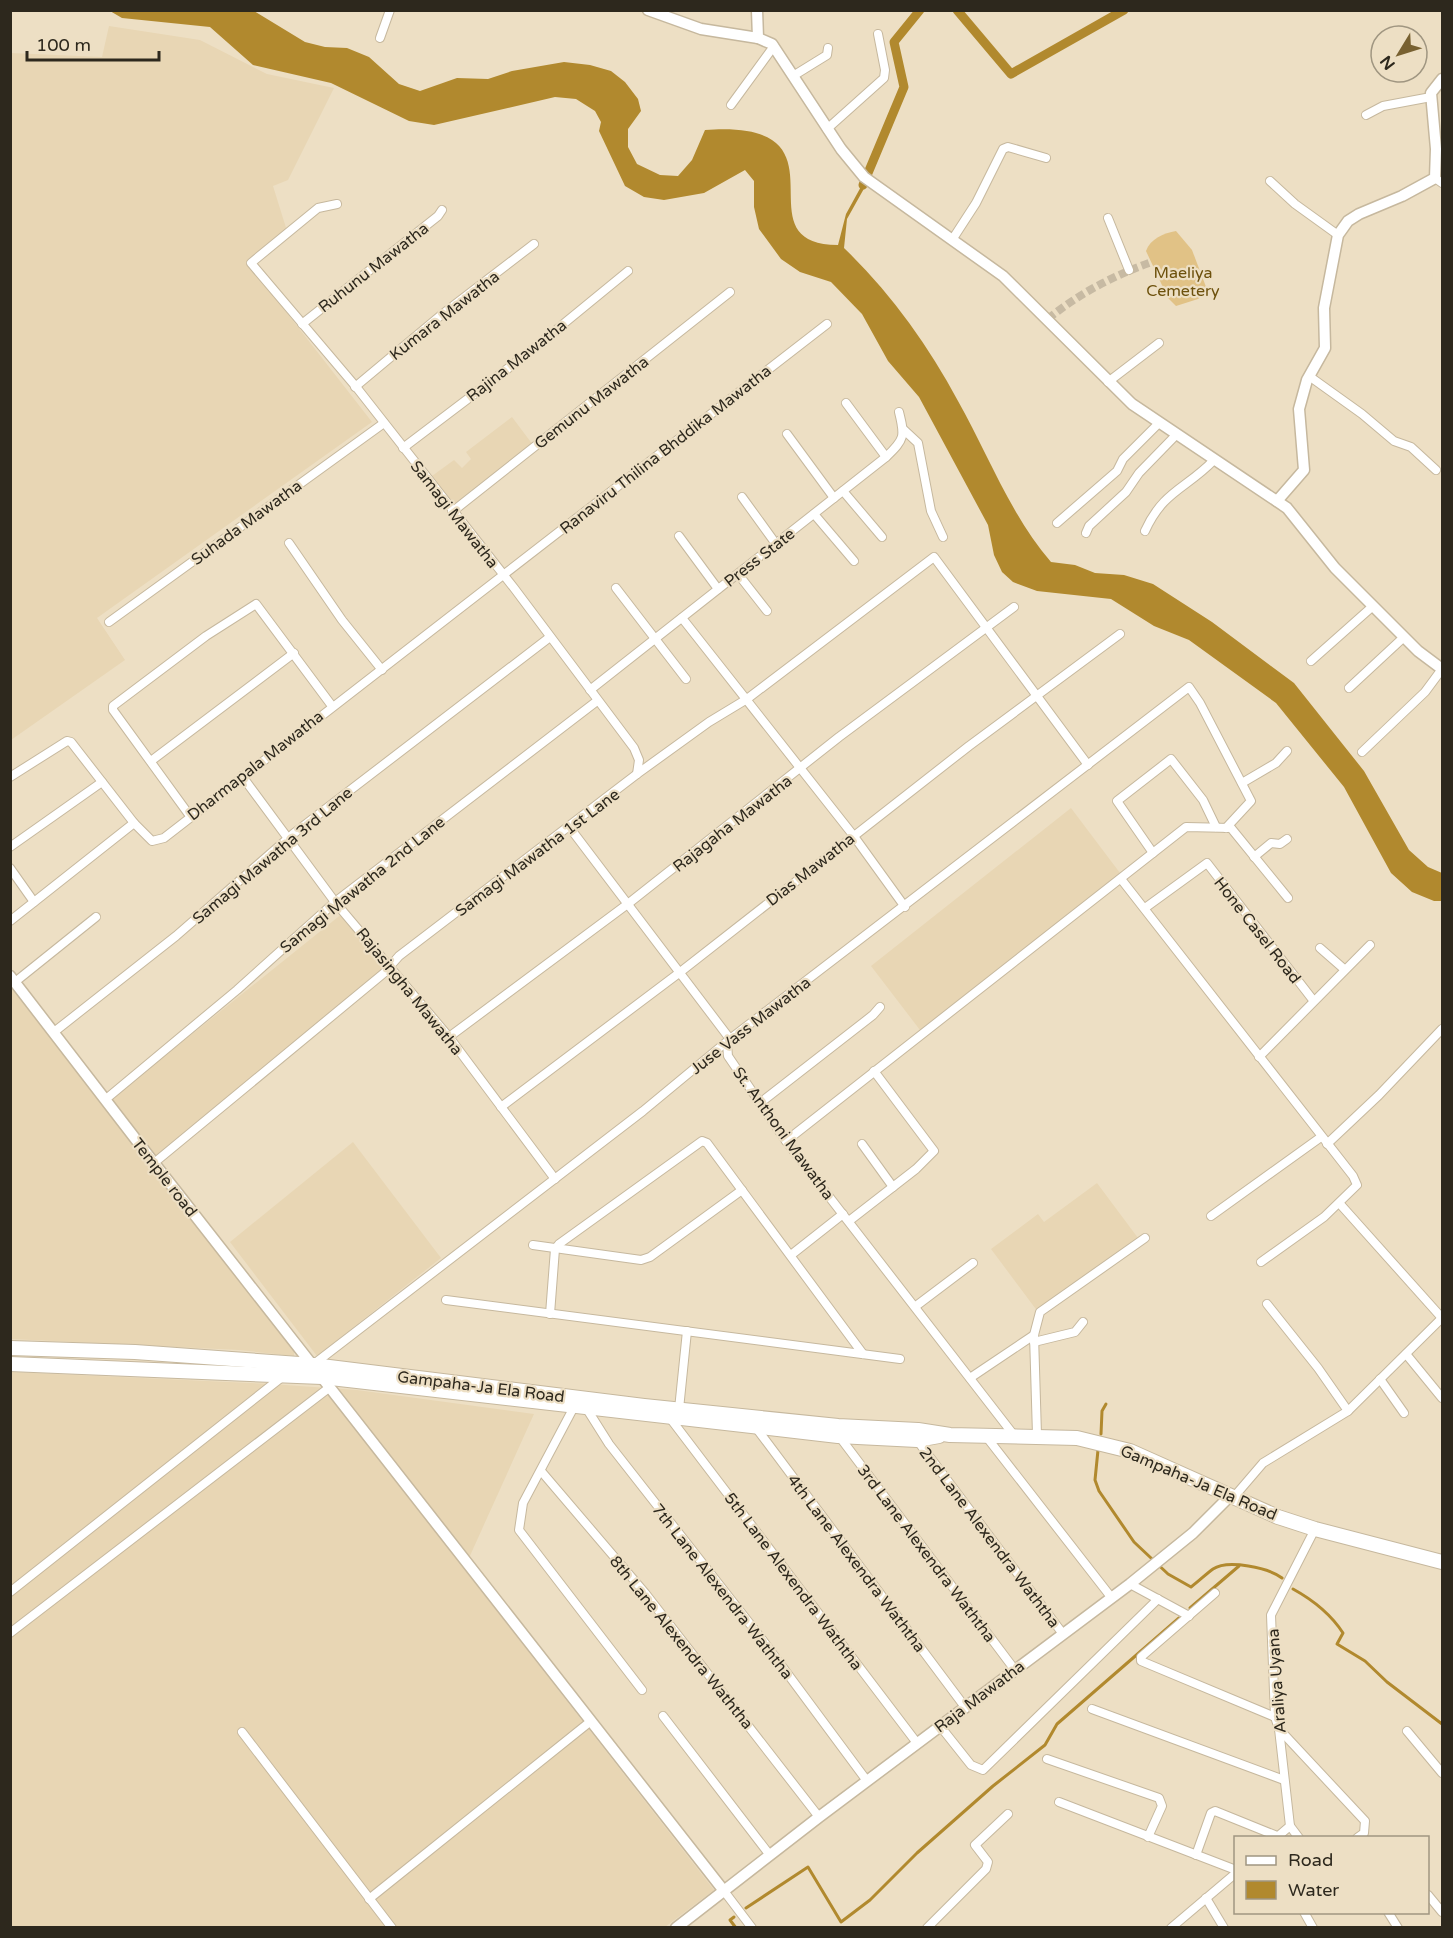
<svg xmlns="http://www.w3.org/2000/svg" width="1453" height="1938" font-family="'Varela Round',sans-serif">
	<rect width="100%" height="100%" fill="#eddfc4"/>
	<!-- built -->
	<g fill="#e8d6b4">
		<path d="M109,26L200,40L267,74L334,88L288,180L273,186L287,231L248,263L372,422L97,618L125,660L11,740V53L102,57Z"/>
		<path d="M512,417L533,445L455,505L432,476L454,460L462,468L471,459L466,452Z"/>
		<path d="M1071,808L1120,873L920,1030L871,966Z"/>
		<path d="M343,913L388,968L173,1141L175,1144L157,1159L110,1100Z"/>
		<path d="M10,980L294,1344V1356L239,1350L11,1339Z"/>
		<path d="M353,1142L441,1258L317,1356L230,1242Z"/>
		<path d="M1097,1183L1138,1238L1038,1312L991,1249L1038,1214L1044,1222Z"/>
		<path d="M11,1372L271,1384L357,1390L534,1414L464,1569L714,1890L665,1927L11,1928Z"/>
	</g>
	<!-- green -->
	<path fill="#e1c286" d="M1176,231L1192,250L1208,292L1198,299L1176,306L1168,298L1146,251C1150,239 1164,233 1176,231Z"/>
	<!-- water -->
	<path fill="#b1892e" d="M110,11H254L305,42L325,47L347,48L369,57L399,84L420,91L457,78L488,79L512,71L564,62L590,65L611,71L625,82L638,99L641,111L628,129V147L637,164L660,175L678,176L692,160L705,130C859,119 735,244 838,245L846,214L863,183L866,185L847,219L844,248C890,292 928,345 958,401C988,454 1011,516 1051,562L1075,565L1095,573L1124,575L1153,584L1212,622L1294,683L1364,771L1409,850L1428,867L1442,873V901H1434L1412,892L1391,873L1344,787L1276,703L1189,640L1154,626L1111,599L1037,591L1013,582L1002,572L994,555L988,525L919,397L888,361L862,314L831,282L800,272L781,259L759,229L754,207V181L745,170L704,193L664,200L644,197L625,186L599,131L601,122L595,111L576,99L555,97L434,125L409,121L331,83L253,65L210,27L122,18Z"/>
	<g fill="none" stroke-linecap="round" stroke-linejoin="round">
		<!-- stream -->
		<g stroke="#b1892e" stroke-width="3">
			<path d="M1101,1434L1102,1411L1106,1404"/>
			<path d="M1098,1450L1095,1480L1099,1491L1134,1542L1168,1574L1191,1587C1199,1581 1206,1574 1213,1569C1228,1559 1269,1568 1282,1578"/>
			<path d="M1293,1589C1313,1600 1330,1613 1343,1633L1337,1644L1365,1661L1387,1682L1442,1724"/>
			<path d="M1190,1608L1239,1566"/>
			<path d="M746,1908L808,1867L841,1922L870,1900L917,1853L993,1786L1045,1745L1057,1724L1179,1618"/>
			<path d="M734,1917L730,1920L736,1928"/>
		</g>
		<!-- canal -->
		<g stroke="#b1892e" stroke-width="9">
			<path d="M957,10L1011,74L1124,10"/>
			<path d="M863,185L904,87L894,42L920,10"/>
		</g>
		<!-- street-tunnel -->
		<path stroke="#c7baa3" stroke-width="8" stroke-dasharray="8 4" stroke-linecap="butt" d="M1048,319C1078,294 1113,276 1149,263"/>
		<defs>
			<g id="street">
				<path d="M380,38L390,10"/>
				<path d="M793,76L827,55L828,48"/>
				<path d="M731,105L774,46"/>
				<path d="M1366,115L1383,106L1431,97"/>
				<path d="M827,129L884,78L885,70L878,34"/>
				<path d="M1435,178L1442,183"/>
				<path d="M1270,181L1295,204L1338,235"/>
				<path d="M337,204L318,208L251,263L357,388L514,588L634,748L639,760L637,774"/>
				<path d="M1108,218L1129,270"/>
				<path d="M952,240L976,203L1003,149L1008,147L1046,158"/>
				<path d="M302,324L438,216L442,210"/>
				<path d="M1309,376L1362,414L1394,441L1411,447L1436,470"/>
				<path d="M1108,382L1159,343"/>
				<path d="M355,387L440,316L534,244"/>
				<path d="M846,403L886,457"/>
				<path d="M904,430L918,443L931,511L943,537"/>
				<path d="M787,434L834,498"/>
				<path d="M403,448L523,357L628,271"/>
				<path d="M843,491L882,537"/>
				<path d="M742,497L776,544"/>
				<path d="M452,512L730,292"/>
				<path d="M814,514L854,561"/>
				<path d="M1057,523L1117,471L1123,459L1159,423"/>
				<path d="M1145,531C1163,491 1186,489 1214,460"/>
				<path d="M1086,533L1089,526L1126,492L1139,473L1176,435"/>
				<path d="M679,536L718,589"/>
				<path d="M289,543L342,620L382,670"/>
				<path d="M738,574L767,611"/>
				<path d="M616,588L686,679"/>
				<path d="M682,618L853,835L905,907"/>
				<path d="M109,622L384,423"/>
				<path d="M1311,661L1373,606"/>
				<path d="M1349,688L1404,637"/>
				<path d="M590,690L886,457C905,439 905,436 899,412"/>
				<path d="M1362,752L1425,692L1442,669"/>
				<path d="M151,761L294,653"/>
				<path d="M242,776L335,902L449,1037L555,1179"/>
				<path d="M10,777L67,741L71,742L134,823"/>
				<path d="M1242,783L1276,763L1287,751"/>
				<path d="M190,816L113,710V706L206,636L256,604L332,706"/>
				<path d="M570,828L730,1039"/>
				<path d="M10,847L102,782"/>
				<path d="M1153,853L1117,801L1171,759L1203,800L1216,827"/>
				<path d="M1254,857L1271,843L1280,844L1287,839"/>
				<path d="M10,868L34,902"/>
				<path d="M1121,879L1353,1176L1357,1185L1324,1217L1261,1262"/>
				<path d="M1145,908L1207,863L1313,1000"/>
				<path d="M10,921L134,823L152,841L164,838L827,324"/>
				<path d="M1320,948L1344,969"/>
				<path d="M15,982L96,917"/>
				<path d="M54,1032L176,936L293,834L550,637"/>
				<path d="M449,1037L629,903L839,737L1014,607"/>
				<path d="M729,1040L727,1044L728,1056L786,1141L1013,1434"/>
				<path d="M1259,1057L1370,945"/>
				<path d="M106,1099L237,990L335,902L597,701"/>
				<path d="M760,1103L873,1015L880,1007"/>
				<path d="M501,1107L679,973L969,746L1120,634"/>
				<path d="M786,1141L1186,827L1231,828L1288,898"/>
				<path d="M862,1144L893,1187"/>
				<path d="M1327,1144L1379,1095L1442,1029"/>
				<path d="M154,1163L384,973L399,956L637,774L709,722L747,699L934,557L1088,765"/>
				<path d="M1340,1204L1442,1318"/>
				<path d="M1211,1216L1321,1137"/>
				<path d="M849,1221L916,1169L934,1151L874,1071"/>
				<path d="M533,1245L641,1260L650,1257L742,1190"/>
				<path d="M791,1255L843,1214"/>
				<path d="M446,1300L900,1359"/>
				<path d="M1267,1304L1318,1368L1348,1411"/>
				<path d="M916,1306L973,1263"/>
				<path d="M550,1314L555,1249L559,1244L702,1141L707,1143L863,1354"/>
				<path d="M1034,1342L1075,1332L1083,1322"/>
				<path d="M1406,1354L1442,1398"/>
				<path d="M314,1364L643,1111L730,1039L1189,687L1200,703L1251,801L1226,828"/>
				<path d="M970,1378L1034,1335"/>
				<path d="M1380,1379L1404,1413"/>
				<path d="M575,1405L523,1503L519,1530L642,1690"/>
				<path d="M585,1406L609,1444L761,1638L867,1781"/>
				<path d="M679,1409L687,1331"/>
				<path d="M670,1418L917,1743"/>
				<path d="M754,1425L965,1707"/>
				<path d="M985,1435L1111,1597"/>
				<path d="M1037,1435L1034,1335L1040,1312L1145,1238"/>
				<path d="M839,1436L1015,1670"/>
				<path d="M917,1440L1063,1634"/>
				<path d="M541,1471L645,1593L819,1817"/>
				<path d="M1233,1498L1263,1463L1348,1411L1442,1318"/>
				<path d="M1130,1584L1189,1616"/>
				<path d="M10,1592L282,1377"/>
				<path d="M1215,1593L1141,1657V1661L1275,1717"/>
				<path d="M10,1633L330,1387"/>
				<path d="M1092,1709L1284,1780"/>
				<path d="M663,1716L769,1854"/>
				<path d="M940,1726L971,1765L983,1770L1158,1599"/>
				<path d="M1279,1729L1365,1821L1364,1833L1357,1838"/>
				<path d="M1407,1731L1442,1773"/>
				<path d="M242,1732L392,1928"/>
				<path d="M1047,1759L1159,1798L1162,1806L1148,1837"/>
				<path d="M1059,1802L1236,1870"/>
				<path d="M1290,1826L1299,1838"/>
				<path d="M1276,1838L1290,1826L1279,1729L1275,1717L1271,1615L1315,1529"/>
				<path d="M1196,1855L1211,1813L1215,1811L1277,1836"/>
				<path d="M724,1891L752,1928"/>
				<path d="M1428,1895L1442,1912"/>
				<path d="M1206,1898L1224,1928"/>
				<path d="M369,1899L591,1721"/>
				<path d="M1304,1912L1313,1928"/>
				<path d="M1388,1912L1398,1928"/>
				<path d="M927,1928L986,1869L988,1862L975,1845L1008,1814"/>
				<path d="M1171,1928L1236,1873"/>
			</g>
			<g id="secondary">
				<path d="M648,10L701,29L758,38L772,44L841,149L864,177L1003,276L1132,404L1287,508L1335,568L1418,651L1442,669"/>
				<path d="M757,10L758,38"/>
				<path d="M1277,501L1304,470L1299,409L1307,380L1325,348L1324,308L1338,235L1348,221L1359,214L1402,196L1435,178L1436,149L1431,93L1442,79"/>
				<path d="M10,976L154,1163L724,1891"/>
				<path d="M676,1928L819,1817L1130,1584L1193,1533L1230,1496"/>
			</g>
			<g id="highway">
				<path d="M10,1348L135,1352L313,1365L644,1406L838,1426L918,1430L950,1435L1077,1438L1130,1451L1278,1517L1315,1529L1442,1562"/>
				<path d="M10,1364L322,1377L838,1436L917,1440L939,1436"/>
			</g>
		</defs>
		<!-- street casing -->
		<use href="#street" stroke="#c6b89e" stroke-width="10"/>
		<!-- secondary casing -->
		<use href="#secondary" stroke="#c6b89e" stroke-width="13"/>
		<!-- highway casing -->
		<use href="#highway" stroke="#c6b89e" stroke-width="16"/>
		<!-- street -->
		<use href="#street" stroke="#fff" stroke-width="8"/>
		<!-- secondary -->
		<use href="#secondary" stroke="#fff" stroke-width="10"/>
		<!-- highway -->
		<use href="#highway" stroke="#fff" stroke-width="14"/>
	</g>
	<g text-anchor="middle" stroke-width="4.5" stroke-linejoin="round" paint-order="stroke">
		<!-- street labels -->
		<g font-size="16" fill="#2d281d" stroke="#eddfc4">
			<text transform="translate(373 267) rotate(-38)" y="6">Ruhunu Mawatha</text>
			<text transform="translate(444 315) rotate(-38)" y="6">Kumara Mawatha</text>
			<text transform="translate(516 360) rotate(-38)" y="6">Rajina Mawatha</text>
			<text transform="translate(591 402) rotate(-38)" y="6">Gemunu Mawatha</text>
			<text transform="translate(665 449) rotate(-38)" y="6">Ranaviru Thilina Bhddika Mawatha</text>
			<text transform="translate(455 514) rotate(52)" y="6">Samagi Mawatha</text>
			<text transform="translate(246 522) rotate(-36)" y="6">Suhada Mawatha</text>
			<text transform="translate(759 557) rotate(-38)" y="6">Press State</text>
			<text transform="translate(255 765) rotate(-38)" y="6">Dharmapala Mawatha</text>
			<text transform="translate(732 823) rotate(-38)" y="6">Rajagaha Mawatha</text>
			<text transform="translate(537 852) rotate(-37)" y="6">Samagi Mawatha 1st Lane</text>
			<text transform="translate(272 855) rotate(-40)" y="6">Samagi Mawatha 3rd Lane</text>
			<text transform="translate(810 869) rotate(-38)" y="6">Dias Mawatha</text>
			<text transform="translate(362 884) rotate(-39)" y="6">Samagi Mawatha 2nd Lane</text>
			<text transform="translate(1258 930) rotate(52)" y="6">Hone Casel Road</text>
			<text transform="translate(410 991) rotate(51)" y="6">Rajasingha Mawatha</text>
			<text transform="translate(750 1025) rotate(-38)" y="6">Juse Vass Mawatha</text>
			<text transform="translate(784 1133) rotate(54)" y="6">St. Anthoni Mawatha</text>
			<text transform="translate(165 1177) rotate(52)" y="6">Temple road</text>
			<text transform="translate(481 1386) rotate(7)" y="6">Gampaha-Ja Ela Road</text>
			<text transform="translate(1199 1482) rotate(23)" y="6">Gampaha-Ja Ela Road</text>
			<text transform="translate(990 1537) rotate(53)" y="6">2nd Lane Alexendra Waththa</text>
			<text transform="translate(927 1553) rotate(53)" y="6">3rd Lane Alexendra Waththa</text>
			<text transform="translate(857 1563) rotate(53)" y="6">4th Lane Alexendra Waththa</text>
			<text transform="translate(794 1581) rotate(53)" y="6">5th Lane Alexendra Waththa</text>
			<text transform="translate(723 1591) rotate(52)" y="6">7th Lane Alexendra Waththa</text>
			<text transform="translate(682 1642) rotate(51)" y="6">8th Lane Alexendra Waththa</text>
			<text transform="translate(1276 1681) rotate(-94)" y="6">Araliya Uyana</text>
			<text transform="translate(979 1696) rotate(-37)" y="6">Raja Mawatha</text>
		</g>
		<!-- park labels -->
		<g font-size="16" fill="#6d510d" stroke="#eddfc4">
			<text x="1183" y="278">Maeliya<tspan x="1183" dy="18">Cemetery</tspan></text>
		</g>
	</g>
	<!-- border -->
	<rect width="1453" height="1938" fill="none" stroke="#2d281d" stroke-width="24"/>
	<!-- legend -->
	<rect x="1234" y="1836" width="195" height="78" fill="#eddfc4" stroke="#a09681" stroke-width="1.5"/>
	<rect x="1246" y="1856" width="30" height="9" fill="#ffffff" stroke="#a09681" stroke-width="1.5"/>
	<text x="1288" y="1866" font-size="18" fill="#2d281d">Road</text>
	<rect x="1246" y="1881" width="30" height="18" fill="#b1892e" stroke="#a09681" stroke-width="1.5"/>
	<text x="1288" y="1896" font-size="18" fill="#2d281d">Water</text>
	<!-- north arrow -->
	<g transform="translate(1399 54) rotate(232)"><circle r="28" fill="#eddfc4" stroke="#a09681" stroke-width="1.5"/>
	<path d="M0-4.5L10 22L0 15L-10 22Z" fill="#786131"/>
	<text y="-9" font-size="16" font-weight="bold" text-anchor="middle" fill="#2d281d">N</text>
	</g>
	<!-- scale -->
	<path d="M27 51v9h132v-9" fill="none" stroke="#2d281d" stroke-width="3"/>
	<text x="36" y="51" font-size="18" fill="#2d281d" stroke="#eddfc4" stroke-width="4.5" paint-order="stroke">100 m</text>
</svg>
